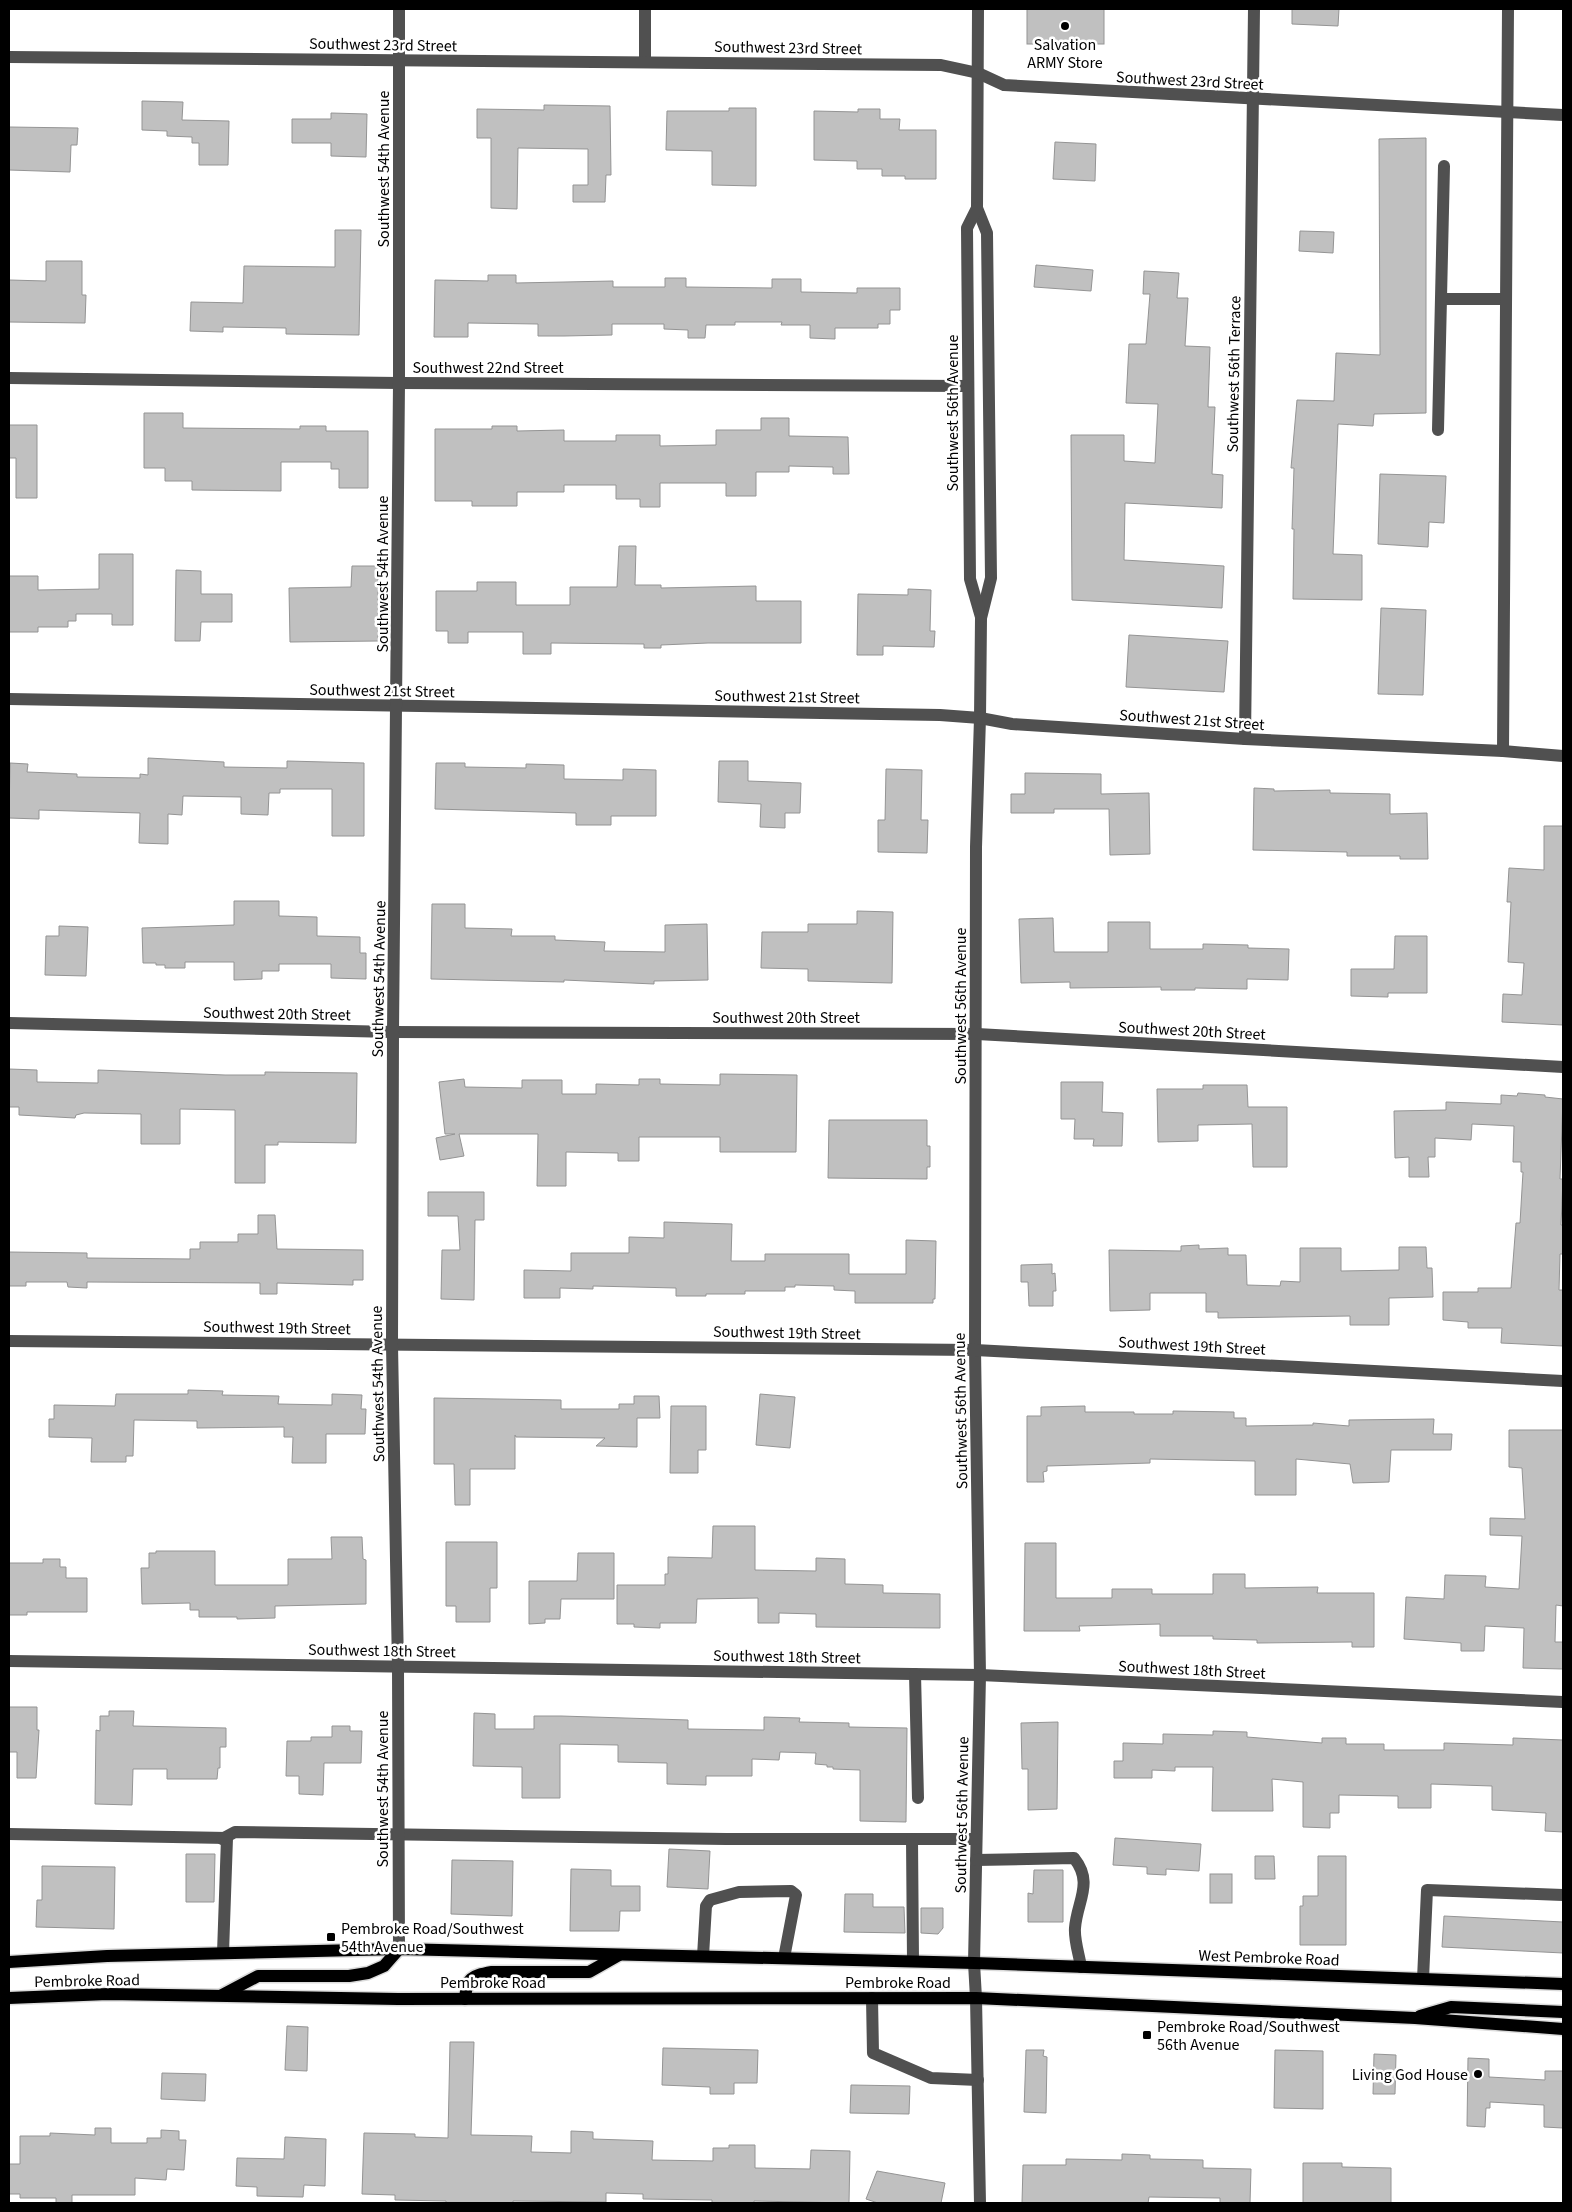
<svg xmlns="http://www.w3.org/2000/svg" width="1572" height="2212" font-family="'Source Sans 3',sans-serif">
	<rect width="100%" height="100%" fill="#fff"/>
	<!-- building -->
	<g fill="#c0c0c0" stroke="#949494">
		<rect x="1027" y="9" width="77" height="35"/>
		<path d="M1292,9H1339L1338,26L1292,24Z"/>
		<path d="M142,101L183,102L182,120L229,121L228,165H199V143H192V137L167,136V131L142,130Z"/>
		<path d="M544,105L610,106L611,175H606L605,202H573V185H588V149L518,148L517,209L491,208V138H477V109L544,110Z"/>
		<path d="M729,108H756V186L712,185V151L666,150L667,111H729Z"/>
		<path d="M858,109H880V119H900L899,130H936V179H905V176H882V169H857V161L814,160V111L858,112Z"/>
		<path d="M331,113L367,114L366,157L331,156V143H292V119H331Z"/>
		<path d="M9,127L78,128L77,145H71L70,172L9,170Z"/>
		<path d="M1426,138V413L1374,414L1373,426L1338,424L1333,554L1362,555V600L1293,599L1294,529H1292L1294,468H1291L1297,400L1334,401L1336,353L1380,355L1379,139Z"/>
		<path d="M1055,142L1096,144L1095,181L1053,179Z"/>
		<path d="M335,230H361L359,335L286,334V328L223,327V332L190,331L191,302L243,303L244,266L335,267Z"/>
		<path d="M1300,231L1334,232L1333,253L1299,251Z"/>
		<path d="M46,261H82V295H86L85,323L9,322V280L46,281Z"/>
		<path d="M1036,265L1093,270L1091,291L1034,287Z"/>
		<path d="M1144,271L1179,273L1177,298H1188L1185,346L1210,347L1208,407H1215L1212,474L1223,475L1222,508L1125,503L1124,560L1224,566L1222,608L1072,600L1071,435H1124V461L1155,463L1158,404L1126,403L1129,344H1146L1150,294H1143Z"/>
		<path d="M488,275H516V283L613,281V287H665V278H686V287L772,288V279H801V292L857,293V288H900V310H890V324H878V328H835V339L810,338V325H781L782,322H735V325H706L705,338H688V330L664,329V324H612V335L564,336H538V324L468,323V337H434L435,280L488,281Z"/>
		<path d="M144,413H183V428L300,429V426H326V431H368V488H339V469H331V462H281V491L192,490V481H165V468H144Z"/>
		<path d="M761,418H789V436L848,437L849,474H833V467L789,466V472H756V496H726V483H660V507H640V499H616V485H564V492H517V506H472V501H435V429H492V426H517V431L564,430V441H616V435H660V446L716,445V430H761Z"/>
		<path d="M9,425H37V498H16V458H9Z"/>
		<path d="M1380,474L1446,476L1444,523L1429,522L1428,547L1378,544Z"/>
		<path d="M619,546H636L635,585H661V588L756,586V601H801V643H708L661,645V648H644V644L551,643V654H523V632H468V643H448V631H436V591H477V582H516V605H570V587H617Z"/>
		<path d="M99,554H133V625H112V614H76V621H68V627H38V632H9V576H38V590L99,589Z"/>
		<path d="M352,566H378V641L290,642L289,588L351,587Z"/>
		<path d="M176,570L201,571V594H232V622H201L200,641H175Z"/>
		<path d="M908,589L931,590L930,631H935L934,647L883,646V655H857L858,594L908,595Z"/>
		<path d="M1381,608L1426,610L1423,695L1378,694Z"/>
		<path d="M1129,635L1228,641L1224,692L1126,687Z"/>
		<path d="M148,758L224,762V767L287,768V761L364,763V836H332V789H280V793H269L268,815L241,814V797L183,796L182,815L168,814V844L139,843L140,813L39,810V819L9,818L10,763L28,764L27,772L77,774V777L140,778V774L148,775Z"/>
		<path d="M719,761H748V781L801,783L800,813H785V828L760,827L761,804L718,802Z"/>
		<path d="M436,763H465V767L526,768V764L564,765V779L623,780V769L656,770V816H611V825H576V813L435,809Z"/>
		<path d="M886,769L922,770L921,820H928L927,853L878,852V820H885Z"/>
		<path d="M1025,773L1101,774V794L1149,793L1150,854L1110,855L1109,809H1054V813H1011V794H1025Z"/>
		<path d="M1254,788L1274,789V791L1330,790V793L1390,794V814L1427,813L1428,859H1400V856H1347V852L1253,850Z"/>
		<path d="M1544,826H1563V1025L1502,1022L1503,994L1522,995L1524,963L1508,962L1511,902H1507L1509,868L1544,870Z"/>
		<path d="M234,901H279V916L317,917V936L360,937V953H366V979L331,978V964H279V971H262V979L234,980V962H185V968H165V965H156V963H143L142,928L234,925Z"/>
		<path d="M432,904H465V928L512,929L511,936H555V940L605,942L604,951L665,952V925L707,924L708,980L654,981V984L564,980V982L431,979Z"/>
		<path d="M857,911L893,912L892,983L808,981V969L761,968L762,932H808V924H857Z"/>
		<path d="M1053,918L1054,952H1108V922H1150V949H1203V944L1248,945V948L1289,949L1288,980L1247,979V989L1195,988V990H1161V987L1070,988V982L1021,983L1019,919Z"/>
		<path d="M59,926L88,927L86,976L45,975L46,936H59Z"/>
		<path d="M1395,936H1427V993H1388V997L1351,996V969H1394Z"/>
		<path d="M9,1069L37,1070V1082L98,1083V1070L225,1075H265V1072L357,1073L356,1143L278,1142V1145H265V1183H235V1110L180,1109V1144H141V1114L84,1113L76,1115L75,1118L19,1115V1107H9Z"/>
		<path d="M720,1074L797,1075L796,1152H720V1137H639V1161H618V1153L566,1152V1186H537L538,1134H459L464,1156L440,1160L436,1138L455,1134H445L439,1082L464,1079L465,1087L522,1088V1080H562V1094H596V1084L639,1085V1079H660V1084L720,1085Z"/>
		<path d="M1061,1082H1103L1102,1112L1123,1113L1122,1146H1093L1094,1139H1074L1075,1119H1061Z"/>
		<path d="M1203,1085H1247L1248,1107H1287V1167H1253L1252,1124L1198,1125V1141L1158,1142L1157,1089H1203Z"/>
		<path d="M1518,1093L1545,1095V1097L1563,1099L1560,1179H1563L1561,1225H1563V1254H1560L1559,1290H1563V1346L1501,1343L1502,1328H1468V1322L1443,1320V1292H1478V1288H1511L1516,1223H1520L1523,1172H1521V1162H1513L1514,1126L1472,1124L1471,1140L1435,1138V1157H1428L1429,1177H1409V1157L1395,1158L1394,1111L1446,1110V1102L1501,1104V1095L1517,1096Z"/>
		<path d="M829,1120H927V1146H930V1167H927V1179L828,1178Z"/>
		<path d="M428,1192H484V1220H475L474,1300L441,1299L442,1250H460L458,1216H428Z"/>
		<path d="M258,1215H275L277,1249L363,1250V1280H353V1285L277,1283V1294H260V1283L87,1282V1288L68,1287L67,1282H26V1286H9V1252L87,1253V1258L190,1259V1249H200V1242H238V1234H258Z"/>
		<path d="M664,1222L732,1224L731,1261H765V1254H849V1274H906V1240L936,1241L935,1299H933V1303H855V1291L834,1290V1286L795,1285V1287H785V1291H745V1294H706V1296H676V1288L593,1286V1289L560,1288V1298H524V1270L571,1271V1253H629V1237L664,1238Z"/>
		<path d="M1199,1245V1249L1228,1248V1255H1246L1247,1285L1280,1286L1281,1281L1300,1282V1248H1341V1271L1399,1270V1247H1426L1427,1268H1432L1433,1297L1389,1298V1325H1350V1316L1218,1318V1312H1206V1293H1150V1310L1110,1311L1109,1250L1181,1251V1246Z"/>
		<path d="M1052,1264V1274L1055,1273L1056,1291H1053V1306H1029L1028,1282H1021V1265Z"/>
		<path d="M188,1390L223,1391L222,1395L279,1396L278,1404L332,1405V1394L362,1395L361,1409H366L365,1434H326V1463H292L293,1437H284V1427L197,1428V1421L134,1420L133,1456H126V1462H91L92,1438L49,1437V1419H54V1405L115,1406L116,1394H188Z"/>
		<path d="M760,1394L795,1397L790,1448L756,1445Z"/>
		<path d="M634,1396H659L660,1418H637V1447L596,1446L605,1438L516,1437L515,1435V1469H470V1505H455L454,1464H434V1398L561,1400V1409H619V1404H634Z"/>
		<path d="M671,1406H706V1450H698V1473H670Z"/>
		<path d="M1085,1406V1412H1134V1414H1173V1411L1234,1412V1418H1246V1426L1313,1425V1423L1349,1426V1420L1434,1419L1433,1434H1452L1451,1450H1391L1389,1482L1353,1483L1350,1464L1296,1459V1495H1255V1461L1150,1459V1463L1047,1466V1471L1043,1472L1044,1482H1027V1416H1041V1407Z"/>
		<path d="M1509,1430H1563V1606L1556,1605L1555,1642H1563V1669L1523,1668L1524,1628L1485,1626L1484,1651H1461V1643L1404,1639L1406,1597L1444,1599L1445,1575L1486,1576L1485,1587L1519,1589L1522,1536L1490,1535V1518L1525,1519L1522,1468L1509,1467Z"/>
		<path d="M713,1526H755V1570L816,1571V1558L845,1559V1584L883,1585V1593L940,1594V1628L816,1627V1614L779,1613V1623H758V1598L697,1599L696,1623H660V1628L634,1627V1624H617V1585H665V1574H668V1557L712,1558Z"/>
		<path d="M331,1537H362L363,1559L366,1560V1604L275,1606V1618L237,1619V1617H199V1610H190V1603L142,1604L141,1568H149V1553H156V1551H215V1585H288V1559H332Z"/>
		<path d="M446,1542H497V1588H490V1622H456V1606H446Z"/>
		<path d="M1025,1543H1056V1598H1112V1589H1152V1594H1213V1574H1245V1588L1318,1587L1317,1593H1374V1647H1352V1642L1257,1643V1640L1213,1639V1636H1160V1624L1079,1626L1080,1631H1024Z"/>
		<path d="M578,1553H614V1599H561L560,1619H545V1623L529,1624V1581H577Z"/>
		<path d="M43,1559H60V1567H66V1578H87V1612H27V1615H9V1563H43Z"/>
		<path d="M9,1707H37V1730H39L36,1778H17V1752H9Z"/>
		<path d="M109,1711H134L133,1726L226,1728V1747H220V1768H218L217,1779H167V1769H133L132,1805L95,1804L96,1730L100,1731V1716H109Z"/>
		<path d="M474,1713L495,1714V1729H534V1716H561L688,1720V1729L764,1730V1717L800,1718L799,1722L849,1723V1727L907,1728L906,1822L860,1821V1770L833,1769V1767H827V1765L815,1764L816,1753L780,1752L779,1760L752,1759V1776H706V1785L667,1784V1763L618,1762V1745L560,1744V1798H522V1767L473,1766Z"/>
		<path d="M1058,1722L1057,1809L1028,1810V1769H1022L1021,1723Z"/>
		<path d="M332,1726H350V1731H362L361,1763H324L323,1795L299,1794V1776H286L287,1741H311V1737H332Z"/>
		<path d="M1213,1731L1247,1732V1737L1322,1743V1738H1346V1744H1384V1750H1444V1743L1513,1745V1738L1563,1740V1832L1545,1831L1546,1813L1492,1810V1786L1431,1784V1808H1398V1796L1339,1795V1813H1330V1828L1303,1827V1782L1272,1779L1273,1811H1212L1213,1767H1175V1771L1152,1770V1778H1114V1761H1123V1743L1163,1744V1734L1213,1735Z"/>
		<path d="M1115,1838L1201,1844L1199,1871L1166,1869V1875L1147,1874V1867L1113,1865Z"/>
		<path d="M669,1849L710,1851L708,1889L667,1887Z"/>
		<path d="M186,1854H215L214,1902H186Z"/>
		<path d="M1255,1856H1274L1275,1879H1255Z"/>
		<path d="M1318,1856H1346V1945H1300V1906H1303V1896H1318Z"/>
		<path d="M452,1860L513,1861L512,1916L451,1914Z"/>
		<path d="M42,1866L115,1867L114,1929L36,1927L37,1900H42Z"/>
		<path d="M571,1869L611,1870V1886H640V1911H620L619,1931H570Z"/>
		<path d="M1034,1870H1063V1922H1028V1893L1033,1894Z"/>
		<rect x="1210" y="1874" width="22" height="29"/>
		<path d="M845,1894H873V1907H904L905,1933L844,1932Z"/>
		<path d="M921,1908H943V1928L938,1934L921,1933Z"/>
		<path d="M1444,1916L1563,1922V1953L1442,1947Z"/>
		<path d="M287,2026L308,2027L307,2071L285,2070Z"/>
		<path d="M450,2042H474L471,2135L532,2136L531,2152L571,2153V2131L593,2132V2139L653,2141L652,2160L713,2161V2148H729V2145H755V2168L810,2169L811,2150L850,2151L849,2203L754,2201V2203H712V2200L643,2199V2194L606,2193V2202L513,2201V2203H446V2201L395,2200V2195L362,2194L364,2133L415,2134V2137L448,2138Z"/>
		<path d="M663,2048L758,2050L757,2083H734V2094H710V2087L662,2085Z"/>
		<path d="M1026,2050H1044L1043,2056L1047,2057L1046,2113L1024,2112Z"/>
		<path d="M1275,2050L1323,2051V2109L1274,2108Z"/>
		<path d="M1374,2054L1396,2055L1395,2094H1373Z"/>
		<path d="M1468,2058L1489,2059V2077L1545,2080V2071H1563V2128L1544,2127V2105L1490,2102V2108H1486L1485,2127L1467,2126Z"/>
		<path d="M162,2073L206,2074L205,2101L161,2099Z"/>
		<path d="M851,2085L910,2086L909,2114L850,2113Z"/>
		<path d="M95,2128H111V2143H147V2138H161V2130L179,2131V2140H186L184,2170L167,2169L166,2180L135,2178V2195H72V2203H56V2198H20V2194H9V2164H20V2136H50V2133L95,2135Z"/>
		<path d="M285,2137L326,2139L325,2186L304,2185L303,2197L257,2196V2187L236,2186L237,2158L284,2159Z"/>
		<path d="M1122,2154L1150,2155V2159L1203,2160V2168L1251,2169L1250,2203H1220V2198L1149,2197L1148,2203H1022L1023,2165H1066V2159L1122,2160Z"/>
		<path d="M1303,2163H1342V2167L1391,2168V2203H1303Z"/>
		<path d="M877,2171L945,2183L941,2203H878L866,2199Z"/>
	</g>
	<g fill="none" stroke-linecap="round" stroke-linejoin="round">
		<defs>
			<g id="major">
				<path d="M9,1962L107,1956L399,1949L974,1963L1563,1984"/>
				<path d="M222,1995L258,1976H349L368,1973L384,1966L399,1949"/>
				<path d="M9,1998L108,1994L398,1999L976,1998L1415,2018L1563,2029"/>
				<path d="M465,1999C467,1977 471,1976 492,1972H589L619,1955"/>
				<path d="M1420,2016L1451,2007L1563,2012"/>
			</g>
		</defs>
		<!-- major casing -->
		<use href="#major" stroke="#dbdbdb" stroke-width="15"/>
		<!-- minor -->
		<g stroke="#505050" stroke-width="12">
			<path d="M645,9V62"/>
			<path d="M978,9L977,208L987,233L991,578L981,618L980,718L976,847L975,1350L980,1675L974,1963L976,1998L980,2203"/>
			<path d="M9,57L941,65L978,73L1004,85L1563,115"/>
			<path d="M977,208L967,228L970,579L981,617"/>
			<path d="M1442,299H1506"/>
			<path d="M9,378L399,383L968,386"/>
			<path d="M1438,430L1444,166"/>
			<path d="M9,699L940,715L980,718L1012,724L1245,739L1503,751L1563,756"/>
			<path d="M1245,739L1254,9"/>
			<path d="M1503,751L1508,9"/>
			<path d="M9,1023L393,1032L977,1034L1563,1067"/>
			<path d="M9,1341L975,1350L1563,1381"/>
			<path d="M9,1661L980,1675L1563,1702"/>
			<path d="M915,1674L918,1798"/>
			<path d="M9,1834L227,1838L223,1953"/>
			<path d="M222,1839L235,1832L726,1839H976"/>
			<path d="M912,1839L913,1961"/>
			<path d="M976,1860L1074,1858C1094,1883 1077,1901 1075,1928C1074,1940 1079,1954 1081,1967"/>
			<path d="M399,1949L398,1667L392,1345L393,1032L399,383V9"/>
			<path d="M703,1956L706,1906L710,1900L739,1892L791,1891L796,1895L784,1958"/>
			<path d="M1423,1979L1427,1890L1563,1895"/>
			<path d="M872,1998L873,2053L931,2078L978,2080"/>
		</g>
		<!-- major -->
		<use href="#major" stroke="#000" stroke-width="12"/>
	</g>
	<!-- markers -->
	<g fill="#000" stroke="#fff" stroke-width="2">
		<circle cx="1065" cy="26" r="5"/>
		<rect x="326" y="1932" width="10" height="10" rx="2.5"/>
		<rect x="1142" y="2030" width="10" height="10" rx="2.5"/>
		<circle cx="1478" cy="2074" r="5"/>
	</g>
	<g text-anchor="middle" stroke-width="5" stroke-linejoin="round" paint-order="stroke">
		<!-- street labels -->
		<g font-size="16" fill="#000" stroke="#fff">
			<text transform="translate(383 44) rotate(1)" y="6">Southwest 23rd Street</text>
			<text transform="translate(788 47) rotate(1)" y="6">Southwest 23rd Street</text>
			<text transform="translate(1190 80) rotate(3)" y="6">Southwest 23rd Street</text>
			<text transform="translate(383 169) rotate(-90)" y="6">Southwest 54th Avenue</text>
			<text x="488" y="373">Southwest 22nd Street</text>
			<text transform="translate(1233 374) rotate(-89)" y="6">Southwest 56th Terrace</text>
			<text transform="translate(952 413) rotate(-90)" y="6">Southwest 56th Avenue</text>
			<text transform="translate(382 574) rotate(-90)" y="6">Southwest 54th Avenue</text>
			<text transform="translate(382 690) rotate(1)" y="6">Southwest 21st Street</text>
			<text transform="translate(787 696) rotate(1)" y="6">Southwest 21st Street</text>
			<text transform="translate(1192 719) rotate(4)" y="6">Southwest 21st Street</text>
			<text transform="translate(378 979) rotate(-89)" y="6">Southwest 54th Avenue</text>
			<text transform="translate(960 1006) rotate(-90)" y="6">Southwest 56th Avenue</text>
			<text transform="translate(277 1013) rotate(1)" y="6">Southwest 20th Street</text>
			<text x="786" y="1023">Southwest 20th Street</text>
			<text transform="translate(1192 1030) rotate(3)" y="6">Southwest 20th Street</text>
			<text transform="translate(277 1327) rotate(1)" y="6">Southwest 19th Street</text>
			<text transform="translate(787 1332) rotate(1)" y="6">Southwest 19th Street</text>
			<text transform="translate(1192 1345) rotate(3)" y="6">Southwest 19th Street</text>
			<text transform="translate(377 1384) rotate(-91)" y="6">Southwest 54th Avenue</text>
			<text transform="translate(960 1411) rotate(-91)" y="6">Southwest 56th Avenue</text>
			<text transform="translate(382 1650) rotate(1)" y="6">Southwest 18th Street</text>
			<text transform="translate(787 1656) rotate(1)" y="6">Southwest 18th Street</text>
			<text transform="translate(1192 1669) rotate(3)" y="6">Southwest 18th Street</text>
			<text transform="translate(382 1789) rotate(-90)" y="6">Southwest 54th Avenue</text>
			<text transform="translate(961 1815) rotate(-89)" y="6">Southwest 56th Avenue</text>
			<text transform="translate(1269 1957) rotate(2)" y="6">West Pembroke Road</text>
			<text transform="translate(87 1980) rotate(-1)" y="6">Pembroke Road</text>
			<text x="493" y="1988">Pembroke Road</text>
			<text x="898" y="1988">Pembroke Road</text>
		</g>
		<!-- poi labels -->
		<g font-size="16" fill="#000" stroke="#fff" text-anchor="start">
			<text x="1065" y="50" text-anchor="middle">Salvation<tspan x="1065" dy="18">ARMY Store</tspan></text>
			<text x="341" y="1934">Pembroke Road/Southwest<tspan x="341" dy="18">54th Avenue</tspan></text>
			<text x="1157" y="2032">Pembroke Road/Southwest<tspan x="1157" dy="18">56th Avenue</tspan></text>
			<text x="1468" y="2080" text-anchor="end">Living God House</text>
		</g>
	</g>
	<!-- border -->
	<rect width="1572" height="2212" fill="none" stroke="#000000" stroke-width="20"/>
</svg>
